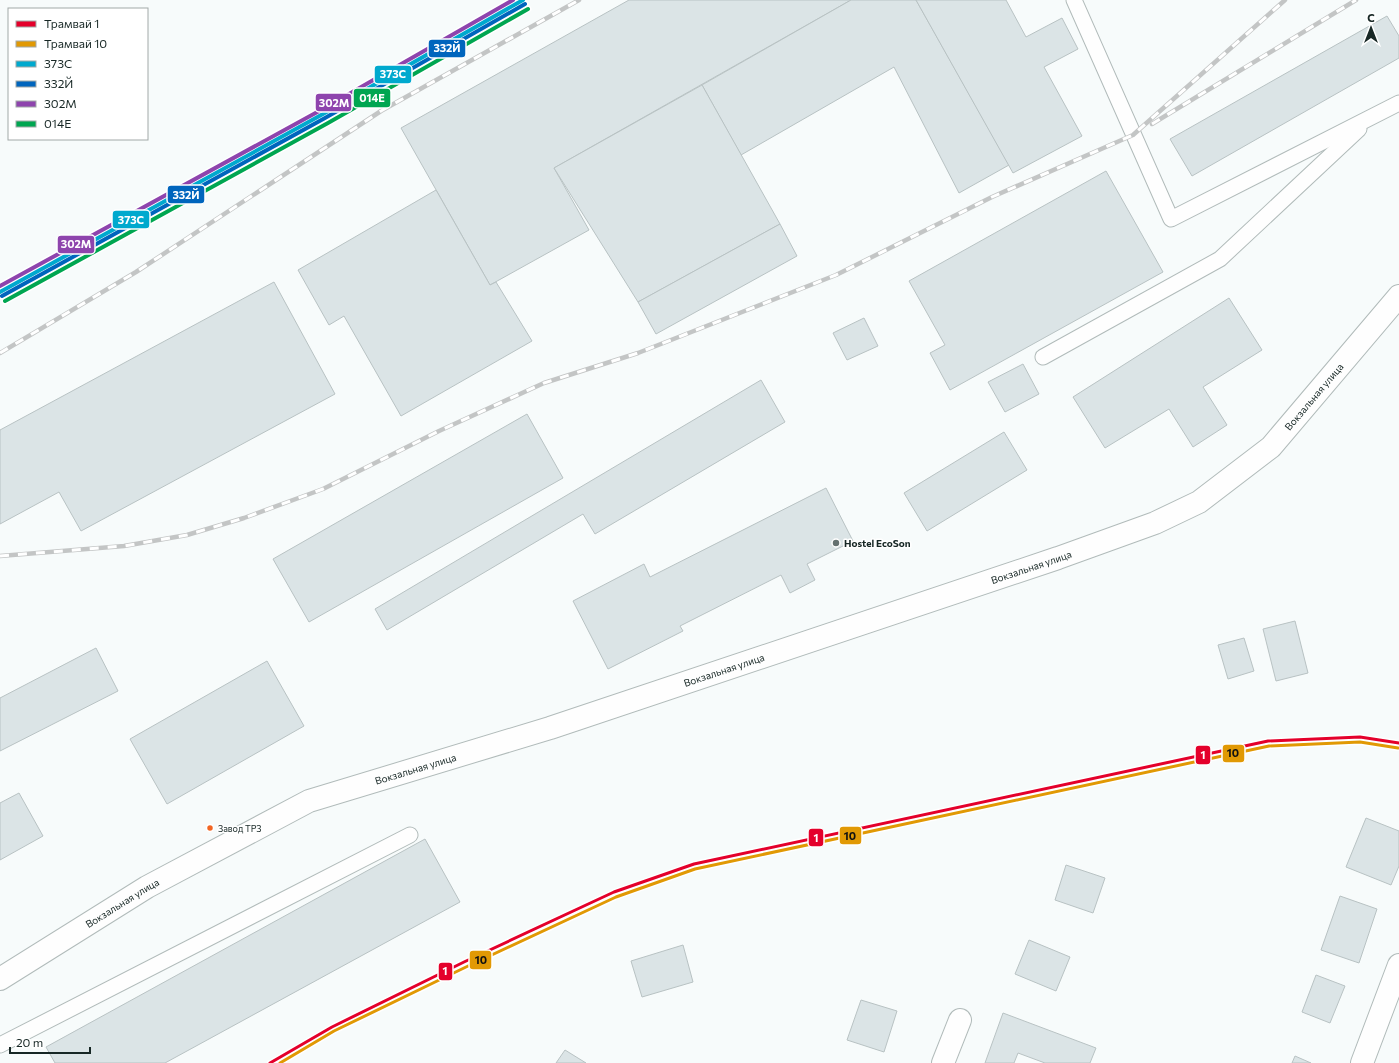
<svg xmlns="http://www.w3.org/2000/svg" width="1399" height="1063" font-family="Commissioner,sans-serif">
	<rect width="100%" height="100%" fill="#f7fbfb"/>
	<!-- building -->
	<g fill="#dbe4e6" stroke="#b8c2c3">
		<path d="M629,0H851L554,168L589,230L490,285L401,128Z"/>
		<path d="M851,0H916L1009,165L959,193L894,67L741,155L702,85Z"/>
		<path d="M916,0H1006L1026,37L1062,18L1078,49L1044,67L1082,136L1013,173Z"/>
		<path d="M1387,16L1399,36V58L1192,176L1170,139Z"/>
		<path d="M702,85L780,224L638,302L554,168Z"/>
		<path d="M1106,171L1163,272L950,390L930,353L945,345L909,281Z"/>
		<path d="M436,190L490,285L496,282L532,341L401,416L344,316L329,325L298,270Z"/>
		<path d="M780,224L797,256L656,334L638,302Z"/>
		<path d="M274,282L335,394L81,531L59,492L0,524V430Z"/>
		<path d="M1229,298L1262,350L1203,387L1227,425L1193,447L1169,409L1105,448L1073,397Z"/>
		<path d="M864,318L878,346L847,360L833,333Z"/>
		<path d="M1023,364L1039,394L1005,412L988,382Z"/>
		<path d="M761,380L785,422L595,534L583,514L387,630L375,609Z"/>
		<path d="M527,414L563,478L309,622L273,559Z"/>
		<path d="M1004,432L1027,470L927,531L904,493Z"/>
		<path d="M826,488L853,541L807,564L815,580L790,593L781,575L680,626L683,631L608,669L573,601L644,564L650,577Z"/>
		<path d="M1295,621L1308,673L1276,681L1263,629Z"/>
		<path d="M1244,638L1254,671L1228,679L1218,645Z"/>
		<path d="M96,648L118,691L0,751V698Z"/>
		<path d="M267,661L304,726L167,804L130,739Z"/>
		<path d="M19,793L43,836L0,860V803Z"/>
		<path d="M1366,818L1399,831V866L1391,885L1346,867Z"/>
		<path d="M425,839L460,902L165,1063H55L46,1047Z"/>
		<path d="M1066,865L1105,878L1093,913L1055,900Z"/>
		<path d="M1340,896L1377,909L1359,963L1321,950Z"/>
		<path d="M1029,940L1070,957L1056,991L1015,974Z"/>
		<path d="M683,945L693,982L642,997L631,961Z"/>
		<path d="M1316,975L1345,986L1330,1023L1302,1012Z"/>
		<path d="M861,1000L897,1011L884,1052L847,1040Z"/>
		<path d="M1003,1013L1096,1048L1090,1063H1045L1018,1053L1014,1063H985Z"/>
		<path d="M565,1050L586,1063H556Z"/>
		<path d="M1295,1056L1311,1063H1292Z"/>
	</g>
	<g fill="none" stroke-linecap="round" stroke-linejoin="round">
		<defs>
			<g id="lane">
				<path d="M1074,0L1171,219L1399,103"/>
				<path d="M1043,357L1220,259L1359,129"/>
				<path d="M0,1045L410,835"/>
			</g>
			<g id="street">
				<path d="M943,1063L960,1020"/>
				<path d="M1362,1063L1399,965"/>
			</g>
			<g id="secondary">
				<path id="s1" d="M0,979L147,887L309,801L550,728L1058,558L1155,523L1199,502L1271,447L1399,296"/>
			</g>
		</defs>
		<!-- lane casing -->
		<use href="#lane" stroke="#b1bbba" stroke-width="17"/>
		<!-- street casing -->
		<use href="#street" stroke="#b1bbba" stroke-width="24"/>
		<!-- secondary casing -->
		<use href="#secondary" stroke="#b1bbba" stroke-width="24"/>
		<!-- lane -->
		<use href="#lane" stroke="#fefefe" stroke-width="15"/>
		<!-- street -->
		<use href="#street" stroke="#fefefe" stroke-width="22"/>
		<!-- secondary -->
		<use href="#secondary" stroke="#fefefe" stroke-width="22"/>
		<defs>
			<g id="rail">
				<path d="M1152,124L1356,0"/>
				<path d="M0,353L136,272L381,111L579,0"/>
				<path d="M0,556L124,546L187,535L244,518L323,489L439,431L544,383L638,353L836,275L992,197L1133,135L1285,0"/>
			</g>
		</defs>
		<!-- rail casing -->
		<use href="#rail" stroke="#c3c5c5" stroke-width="4.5"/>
		<!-- rail -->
		<use href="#rail" stroke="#fff" stroke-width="3" stroke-dasharray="9" stroke-linecap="butt"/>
		<defs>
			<path id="rail-1" d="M0,292L323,114L523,0"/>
			<path id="rail-2" d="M2,296L325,118L525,4"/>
			<path id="rail-3" d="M0,286L321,110L513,0"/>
			<path id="rail-4" d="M5,301L328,123L528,9"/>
		</defs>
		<!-- rail-1 casing -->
		<use href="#rail-1" stroke="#fff" stroke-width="7"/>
		<!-- rail-2 casing -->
		<use href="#rail-2" stroke="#fff" stroke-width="7"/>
		<!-- rail-3 casing -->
		<use href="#rail-3" stroke="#fff" stroke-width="7"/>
		<!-- rail-4 casing -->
		<use href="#rail-4" stroke="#fff" stroke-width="7"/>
		<!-- rail-1 -->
		<use href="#rail-1" stroke="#00a9ce" stroke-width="4"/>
		<!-- rail-2 -->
		<use href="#rail-2" stroke="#0065bd" stroke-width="4"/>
		<!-- rail-3 -->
		<use href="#rail-3" stroke="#8e44ad" stroke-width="4"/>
		<!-- rail-4 -->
		<use href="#rail-4" stroke="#00a651" stroke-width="4"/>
		<defs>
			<path id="tram-1" d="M270,1063L332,1027L464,962L614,892L694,864L1268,741L1360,737L1399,743"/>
			<path id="tram-2" d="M280,1063L334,1031L466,967L616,897L695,869L1269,746L1360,742L1398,748"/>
		</defs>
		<!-- tram-1 casing -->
		<use href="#tram-1" stroke="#fff" stroke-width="6"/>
		<!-- tram-2 casing -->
		<use href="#tram-2" stroke="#fff" stroke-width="6"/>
		<!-- tram-1 -->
		<use href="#tram-1" stroke="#e4002b" stroke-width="3"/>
		<!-- tram-2 -->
		<use href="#tram-2" stroke="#e19904" stroke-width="3"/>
	</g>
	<!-- markers -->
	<circle fill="#657170" stroke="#fff" stroke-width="1.5" cx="836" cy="543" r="4"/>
	<circle fill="#f26522" stroke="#fff" stroke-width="1.5" cx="210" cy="828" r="3.5"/>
	<g text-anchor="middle" stroke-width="3" stroke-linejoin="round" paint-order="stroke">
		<!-- bus labels -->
		<g font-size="9" fill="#172725" stroke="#fff" text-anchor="start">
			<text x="218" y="832">Завод ТРЗ</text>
		</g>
		<!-- street labels -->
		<g font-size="10" fill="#172725" stroke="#fff">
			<text dy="4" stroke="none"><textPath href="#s1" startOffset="1453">Вокзальная улица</textPath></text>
			<text dy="4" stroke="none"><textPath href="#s1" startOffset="1116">Вокзальная улица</textPath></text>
			<text dy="4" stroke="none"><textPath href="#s1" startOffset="792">Вокзальная улица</textPath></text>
			<text dy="4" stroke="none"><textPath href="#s1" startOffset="468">Вокзальная улица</textPath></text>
			<text dy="4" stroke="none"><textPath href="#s1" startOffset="144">Вокзальная улица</textPath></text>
		</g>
		<!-- poi labels -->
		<g font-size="10" font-weight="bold" fill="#172725" stroke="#fff" text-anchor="start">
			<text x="844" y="547">Hostel EcoSon</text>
		</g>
	</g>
	<g stroke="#fff" stroke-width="1.5">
		<rect x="428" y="39" width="38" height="19" rx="4" fill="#0065bd"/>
		<rect x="374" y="65" width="38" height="19" rx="4" fill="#00a9ce"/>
		<rect x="353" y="88" width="38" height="20" rx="4" fill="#00a651"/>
		<rect x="315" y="93" width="37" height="19" rx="4" fill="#8e44ad"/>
		<rect x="167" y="185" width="38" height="19" rx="4" fill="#0065bd"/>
		<rect x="112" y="210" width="38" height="19" rx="4" fill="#00a9ce"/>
		<rect x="57" y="235" width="38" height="19" rx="4" fill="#8e44ad"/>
		<rect x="1222" y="744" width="23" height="19" rx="4" fill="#e19904"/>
		<rect x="1195" y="745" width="16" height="20" rx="4" fill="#e4002b"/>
		<rect x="839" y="826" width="23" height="19" rx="4" fill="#e19904"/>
		<rect x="808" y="828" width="16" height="19" rx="4" fill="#e4002b"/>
		<rect x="469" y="950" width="23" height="20" rx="4" fill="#e19904"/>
		<rect x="438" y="962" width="15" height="19" rx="4" fill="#e4002b"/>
	</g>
	<g font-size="11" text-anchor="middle" font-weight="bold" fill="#fff">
		<text x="447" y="52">332Й</text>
		<text x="393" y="78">373C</text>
		<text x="372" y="102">014Е</text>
		<text x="334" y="107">302М</text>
		<text x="186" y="199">332Й</text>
		<text x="131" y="224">373C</text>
		<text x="76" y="248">302М</text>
		<text x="1203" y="759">1</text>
		<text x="816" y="842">1</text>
		<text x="445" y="975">1</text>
	</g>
	<g font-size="11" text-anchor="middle" font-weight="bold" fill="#111">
		<text x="1233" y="757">10</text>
		<text x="850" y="840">10</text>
		<text x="481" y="964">10</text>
	</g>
	<!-- legend -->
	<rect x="8" y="8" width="140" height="132" fill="#ffffff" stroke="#a2a9a8"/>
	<rect x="16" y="21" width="20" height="6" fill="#e4002b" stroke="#a2a9a8"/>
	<text x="44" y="28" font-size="12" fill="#172725">Трамвай 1</text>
	<rect x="16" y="41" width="20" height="6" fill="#e19904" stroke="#a2a9a8"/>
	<text x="44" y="48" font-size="12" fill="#172725">Трамвай 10</text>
	<rect x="16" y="61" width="20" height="6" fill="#00a9ce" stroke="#a2a9a8"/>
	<text x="44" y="68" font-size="12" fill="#172725">373C</text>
	<rect x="16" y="81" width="20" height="6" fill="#0065bd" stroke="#a2a9a8"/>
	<text x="44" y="88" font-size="12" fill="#172725">332Й</text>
	<rect x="16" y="101" width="20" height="6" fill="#8e44ad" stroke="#a2a9a8"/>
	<text x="44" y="108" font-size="12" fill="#172725">302М</text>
	<rect x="16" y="121" width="20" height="6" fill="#00a651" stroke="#a2a9a8"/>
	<text x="44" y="128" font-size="12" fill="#172725">014Е</text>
	<!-- north arrow -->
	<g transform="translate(1371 28)" stroke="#ffffff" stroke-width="3" paint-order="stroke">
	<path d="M0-3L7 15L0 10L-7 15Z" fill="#172725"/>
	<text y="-6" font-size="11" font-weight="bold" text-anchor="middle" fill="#172725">С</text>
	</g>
	<!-- scale -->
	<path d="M10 1047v6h80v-6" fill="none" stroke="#172725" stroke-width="2"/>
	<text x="16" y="1047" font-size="12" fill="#172725" stroke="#ffffff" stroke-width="3" paint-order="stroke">20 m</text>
</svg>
